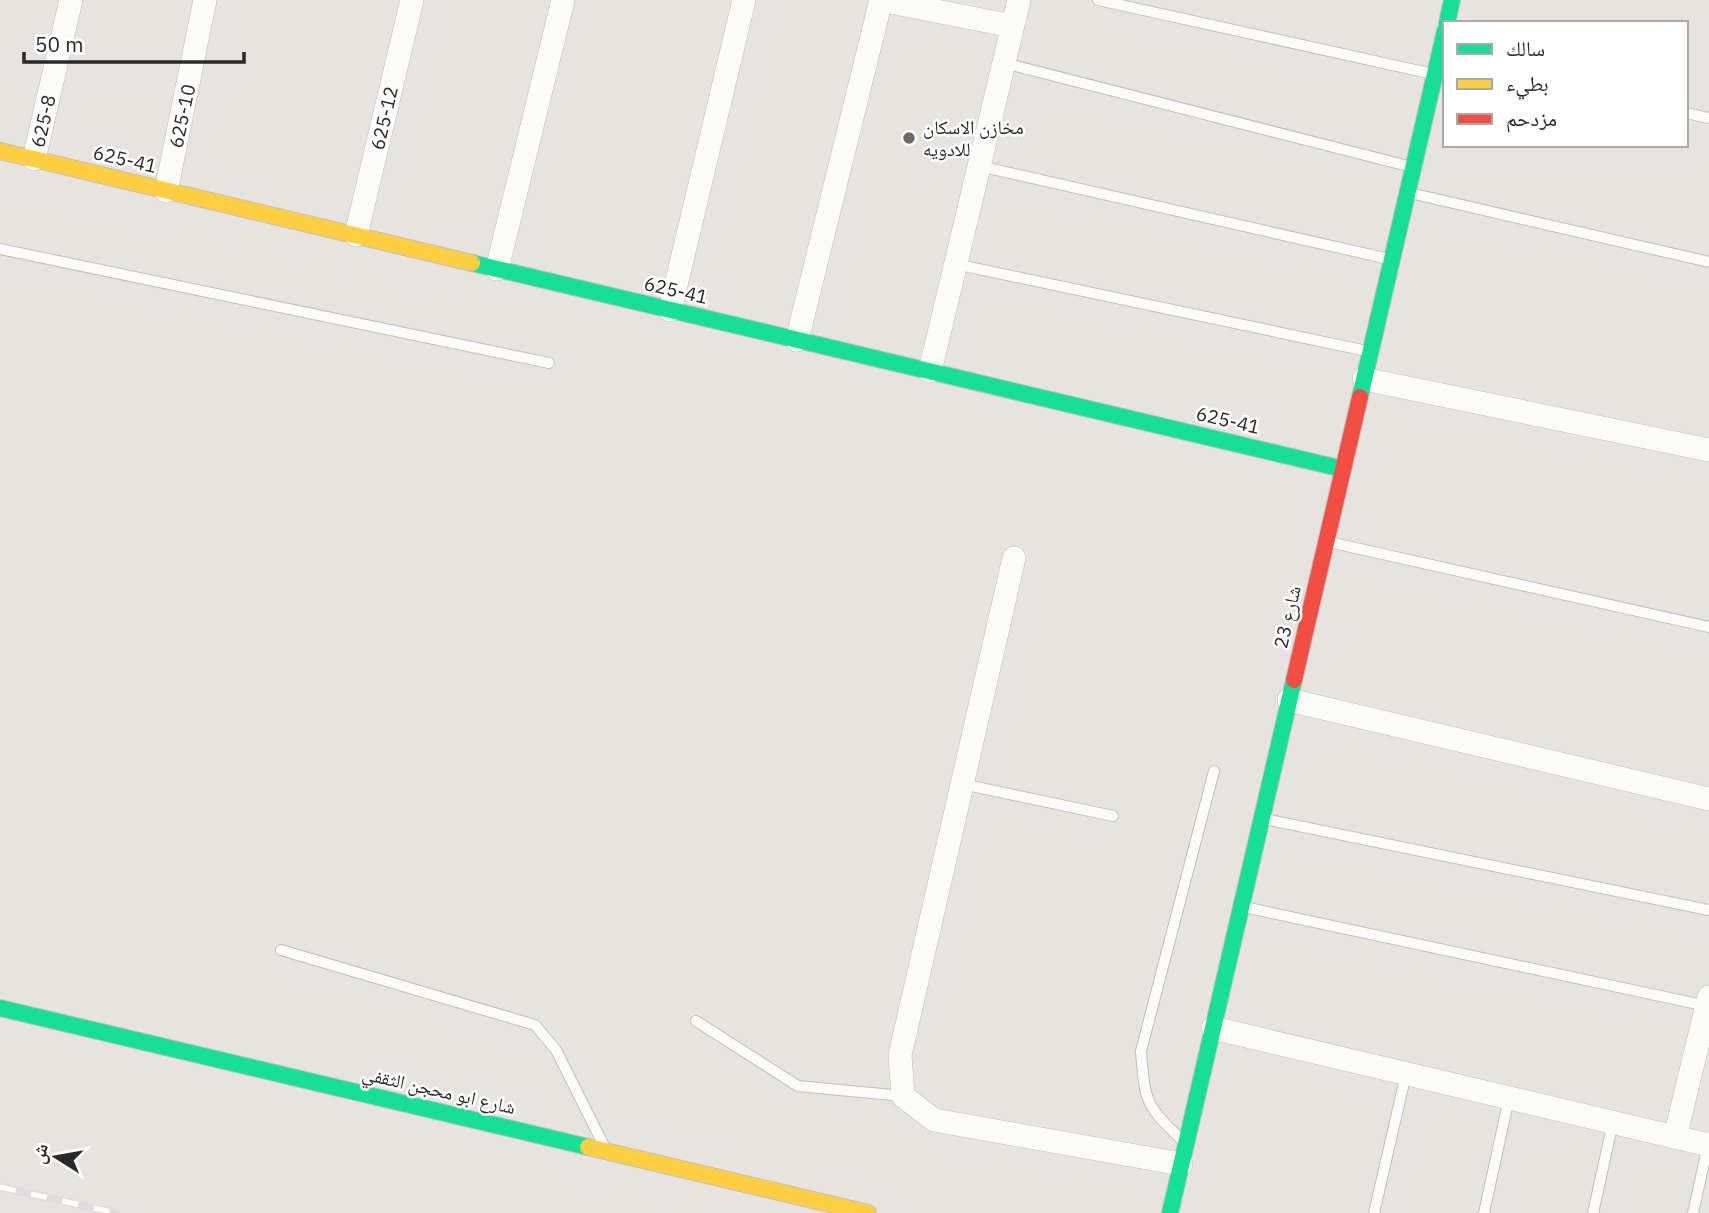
<svg xmlns="http://www.w3.org/2000/svg" width="1709" height="1213" font-family="'IBM Plex Sans','Noto Naskh Arabic',sans-serif">
	<rect width="100%" height="100%" fill="#e7e3de"/>
	<g fill="none" stroke-linecap="round" stroke-linejoin="round">
		<defs>
			<g id="lane">
				<path d="M1098,0L1433,74"/>
				<path d="M1004,63L1412,167"/>
				<path d="M1686,113L1709,118"/>
				<path d="M979,166L1389,259"/>
				<path d="M1410,193L1709,262"/>
				<path d="M0,249L549,363"/>
				<path d="M955,264L1367,351"/>
				<path d="M1329,542L1709,627"/>
				<path d="M962,784L1113,816"/>
				<path d="M1264,819L1709,910"/>
				<path d="M1244,907L1707,1006"/>
				<path d="M281,950L535,1025L556,1050L604,1146"/>
				<path d="M696,1021L798,1086L903,1096"/>
				<path d="M1182,1140C1145,1105 1145,1102 1141,1051L1214,771"/>
				<path d="M1374,1213L1406,1074"/>
				<path d="M1484,1213L1509,1098"/>
				<path d="M1593,1213L1613,1122"/>
				<path d="M1693,1213L1708,1145"/>
			</g>
			<g id="street">
				<path d="M880,0L1012,26"/>
				<path d="M34,159L71,0"/>
				<path d="M166,191L205,0"/>
				<path d="M356,235L412,0"/>
				<path d="M497,269L563,0"/>
				<path d="M670,310L744,0"/>
				<path d="M797,340L881,0"/>
				<path d="M930,371L1019,0"/>
				<path d="M1364,379L1709,450"/>
				<path d="M1014,558L900,1055L903,1096L934,1120L1181,1164"/>
				<path d="M1289,700L1709,799"/>
				<path d="M1213,1028L1709,1145"/>
				<path d="M1675,1137L1709,997"/>
			</g>
			<g id="fast">
				<path d="M1447,23L1452,0"/>
				<path d="M472,263L1343,469"/>
				<path d="M1360,397L1445,31"/>
				<path d="M0,1008L588,1147"/>
				<path d="M1170,1213L1294,680"/>
			</g>
			<g id="slow">
				<path d="M0,151L472,263"/>
				<path d="M588,1147L868,1213"/>
			</g>
			<path id="jam" d="M1294,680L1360,397"/>
		</defs>
		<!-- lane casing -->
		<use href="#lane" stroke="#c0bfc0" stroke-width="12"/>
		<!-- street casing -->
		<use href="#street" stroke="#c0bfc0" stroke-width="24"/>
		<!-- fast casing -->
		<use href="#fast" stroke="#c0bfc0" stroke-width="18"/>
		<!-- slow casing -->
		<use href="#slow" stroke="#c0bfc0" stroke-width="18"/>
		<!-- jam casing -->
		<use href="#jam" stroke="#c0bfc0" stroke-width="18"/>
		<!-- lane -->
		<use href="#lane" stroke="#fbfbfa" stroke-width="10"/>
		<!-- street -->
		<use href="#street" stroke="#fbfbfa" stroke-width="23"/>
		<!-- fast -->
		<use href="#fast" stroke="#16e098" stroke-width="16"/>
		<!-- slow -->
		<use href="#slow" stroke="#ffcf43" stroke-width="16"/>
		<!-- jam -->
		<use href="#jam" stroke="#f24e42" stroke-width="16"/>
		<defs>
			<path id="rail" d="M0,1187L116,1213"/>
		</defs>
		<!-- rail casing -->
		<use href="#rail" stroke="#dddcde" stroke-width="8"/>
		<!-- rail -->
		<use href="#rail" stroke="#fff" stroke-width="5" stroke-dasharray="16" stroke-linecap="butt"/>
	</g>
	<!-- markers -->
	<circle fill="#6c6a68" stroke="#fff" stroke-width="2.5" cx="909" cy="138" r="7"/>
	<g text-anchor="middle" stroke-width="5" stroke-linejoin="round" paint-order="stroke">
		<!-- street labels -->
		<g font-size="19" fill="#292929" stroke="#fff">
			<text transform="translate(182 116) rotate(-78)" y="7">625-10</text>
			<text transform="translate(384 118) rotate(-77)" y="7">625-12</text>
			<text transform="translate(43 121) rotate(-77)" y="7">625-8</text>
			<text transform="translate(125 159) rotate(13)" y="7">625-41</text>
			<text transform="translate(676 290) rotate(13)" y="7">625-41</text>
			<text transform="translate(1228 420) rotate(13)" y="7">625-41</text>
			<text transform="translate(1287 617) rotate(-77)" y="7">شارع 23</text>
			<text transform="translate(439 1090) rotate(13)" y="7">شارع ابو محجن الثقفي</text>
		</g>
		<!-- poi labels -->
		<g font-size="19" fill="#292929" stroke="#fff" text-anchor="start">
			<text x="923" y="134">مخازن الاسكان<tspan x="923" dy="22">للادويه</tspan></text>
		</g>
	</g>
	<!-- legend -->
	<rect x="1443" y="21" width="245" height="126" fill="#ffffff" stroke="#a9a9a9" stroke-width="2"/>
	<rect x="1457" y="44" width="35" height="10" fill="#16e098" stroke="#a9a9a9" stroke-width="2"/>
	<text x="1506" y="56" font-size="21" fill="#292929">سالك</text>
	<rect x="1457" y="79" width="35" height="10" fill="#ffcf43" stroke="#a9a9a9" stroke-width="2"/>
	<text x="1506" y="91" font-size="21" fill="#292929">بطيء</text>
	<rect x="1457" y="114" width="35" height="10" fill="#f24e42" stroke="#a9a9a9" stroke-width="2"/>
	<text x="1506" y="126" font-size="21" fill="#292929">مزدحم</text>
	<!-- north arrow -->
	<g transform="translate(56 1157) rotate(281)" stroke="#ffffff" stroke-width="5" paint-order="stroke">
	<path d="M0-5L12 26L0 18L-12 26Z" fill="#292929"/>
	<text y="-10" font-size="19" font-weight="bold" text-anchor="middle" fill="#292929">ش</text>
	</g>
	<!-- scale -->
	<path d="M24 52v10h220v-10" fill="none" stroke="#292929" stroke-width="3.5"/>
	<text x="35" y="52" font-size="21" fill="#292929" stroke="#ffffff" stroke-width="5" paint-order="stroke">50 m</text>
</svg>
